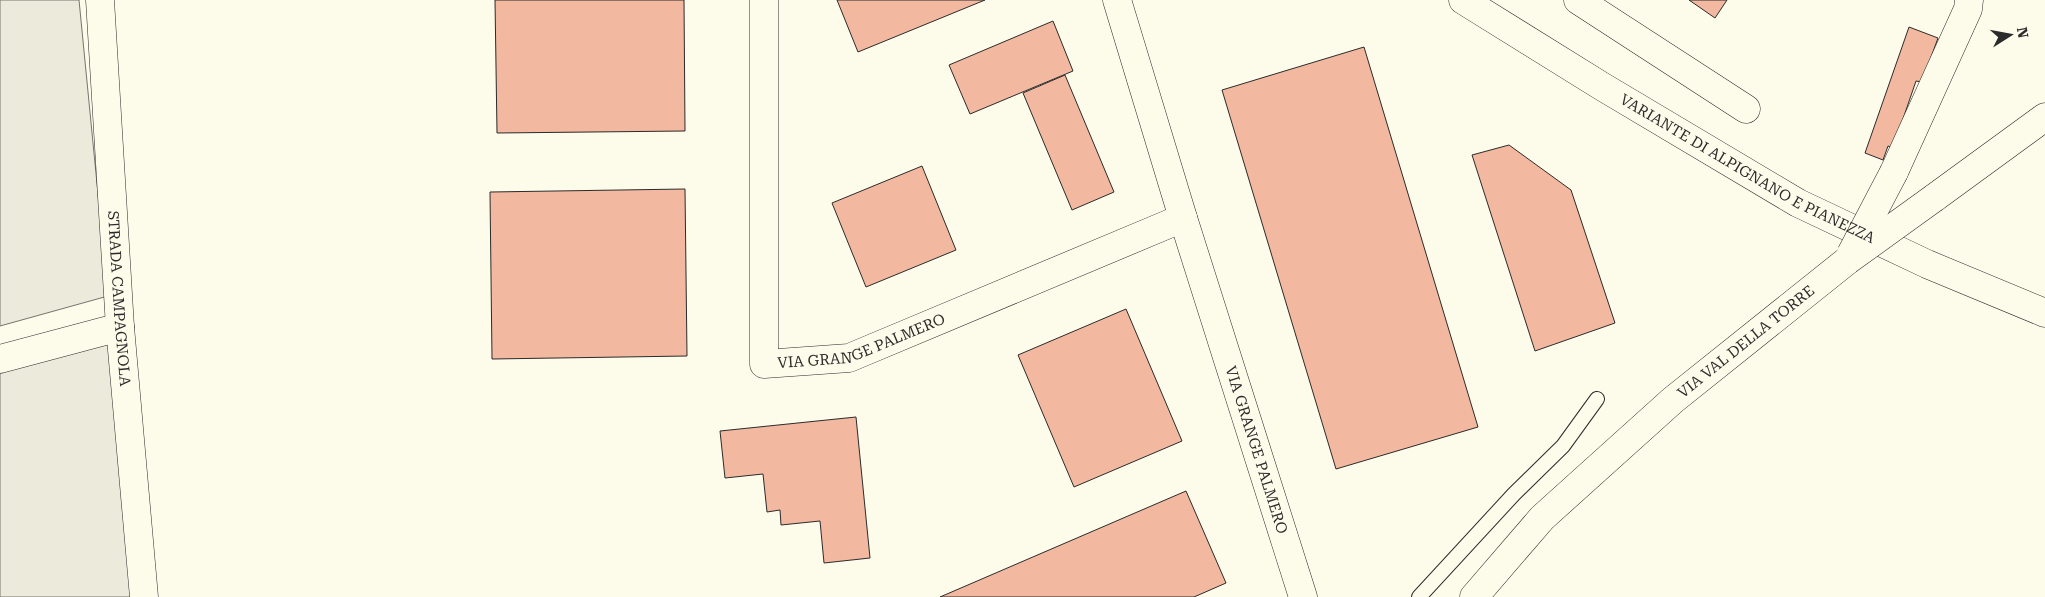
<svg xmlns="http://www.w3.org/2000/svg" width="2045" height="597" font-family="'Roboto Serif',serif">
	<rect width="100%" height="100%" fill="#fdfbea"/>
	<!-- green -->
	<g fill="#ecebdb" stroke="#74746e">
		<path d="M0,0H79L108,296L0,326Z"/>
		<path d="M120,327L144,597H0V359Z"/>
	</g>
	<!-- building -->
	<g fill="#f2b8a0" stroke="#2b2b2b">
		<path d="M495,0H684L685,131L497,133Z"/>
		<path d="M837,0H985L858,52Z"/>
		<path d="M1689,0H1727L1715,18Z"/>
		<path d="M1053,21L1073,71L970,114L949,65Z"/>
		<path d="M1909,27L1938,38L1922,82L1916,81L1893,148L1888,146L1883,160L1865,153Z"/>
		<path d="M1364,47L1478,427L1336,469L1222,90Z"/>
		<path d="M1065,75L1114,192L1072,210L1023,93Z"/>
		<path d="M1509,145L1571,190L1615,323L1535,351L1472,155Z"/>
		<path d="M922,166L956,250L866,287L832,203Z"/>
		<path d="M685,189L687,356L492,359L490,192Z"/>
		<path d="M1126,309L1182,441L1074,487L1018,355Z"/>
		<path d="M856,417L870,558L824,563L820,521L781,525L780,510L767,512L763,474L725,478L720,431Z"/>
		<path d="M1186,491L1226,583L1194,597H940Z"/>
	</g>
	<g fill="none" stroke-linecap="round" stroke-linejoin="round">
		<defs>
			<path id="service" d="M1419,597L1514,494L1563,446L1597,399"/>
			<g id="minor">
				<path id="s1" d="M100,0L120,327L144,597"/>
				<path id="s2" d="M764,0V364L849,358L1183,218"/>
				<path d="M1578,0L1746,109"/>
				<path d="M1894,172L1968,9L1969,0"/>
				<path d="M1934,198L2045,117"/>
				<path d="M0,359L120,327"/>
				<path id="s3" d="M1474,597L1542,518L1673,400L1848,260"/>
			</g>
			<g id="tertiary">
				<path id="s4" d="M1117,0L1183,218L1303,597"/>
			</g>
			<g id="primary">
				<path id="s5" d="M1463,0L1603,87L1798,203L1927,264L2045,313"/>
			</g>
		</defs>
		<!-- service casing -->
		<use href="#service" stroke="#2b2b2b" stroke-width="16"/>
		<!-- minor casing -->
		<use href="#minor" stroke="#2b2b2b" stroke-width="29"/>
		<!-- tertiary casing -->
		<use href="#tertiary" stroke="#2b2b2b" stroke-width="29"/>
		<!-- primary casing -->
		<use href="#primary" stroke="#2b2b2b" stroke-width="29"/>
		<!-- service -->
		<use href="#service" stroke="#fdfbea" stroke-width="14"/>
		<!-- minor -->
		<use href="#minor" stroke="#fdfbea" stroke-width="28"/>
		<!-- tertiary -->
		<use href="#tertiary" stroke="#fdfbea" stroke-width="28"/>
		<!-- primary -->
		<use href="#primary" stroke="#fdfbea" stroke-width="28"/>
		<defs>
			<g id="minor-bridge">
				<path d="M1851,254L1894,172"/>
				<path d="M1848,260L1934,198"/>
			</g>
		</defs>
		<!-- minor-bridge casing -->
		<use href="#minor-bridge" stroke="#2b2b2b" stroke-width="29" stroke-linecap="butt"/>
		<!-- minor-bridge -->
		<use href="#minor-bridge" stroke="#fdfbea" stroke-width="28"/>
	</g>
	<g text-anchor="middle" stroke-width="4" stroke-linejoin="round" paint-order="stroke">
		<!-- street labels -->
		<g font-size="15" fill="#2b2b2b" stroke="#fdfbea">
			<text dy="5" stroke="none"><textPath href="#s5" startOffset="331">VARIANTE DI ALPIGNANO E PIANEZZA</textPath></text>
			<text dy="5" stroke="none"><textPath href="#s1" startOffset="299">STRADA CAMPAGNOLA</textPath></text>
			<text dy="5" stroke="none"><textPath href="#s2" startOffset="465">VIA GRANGE PALMERO</textPath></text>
			<text dy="5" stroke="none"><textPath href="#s3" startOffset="374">VIA VAL DELLA TORRE</textPath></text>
			<text dy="5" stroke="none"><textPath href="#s4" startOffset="471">VIA GRANGE PALMERO</textPath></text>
		</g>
	</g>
	<!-- north arrow -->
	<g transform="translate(2010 35) rotate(79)" stroke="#fdfbea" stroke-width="4" paint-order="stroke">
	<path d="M0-4L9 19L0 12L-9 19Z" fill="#2b2b2b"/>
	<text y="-8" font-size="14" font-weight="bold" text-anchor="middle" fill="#2b2b2b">N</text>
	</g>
</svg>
